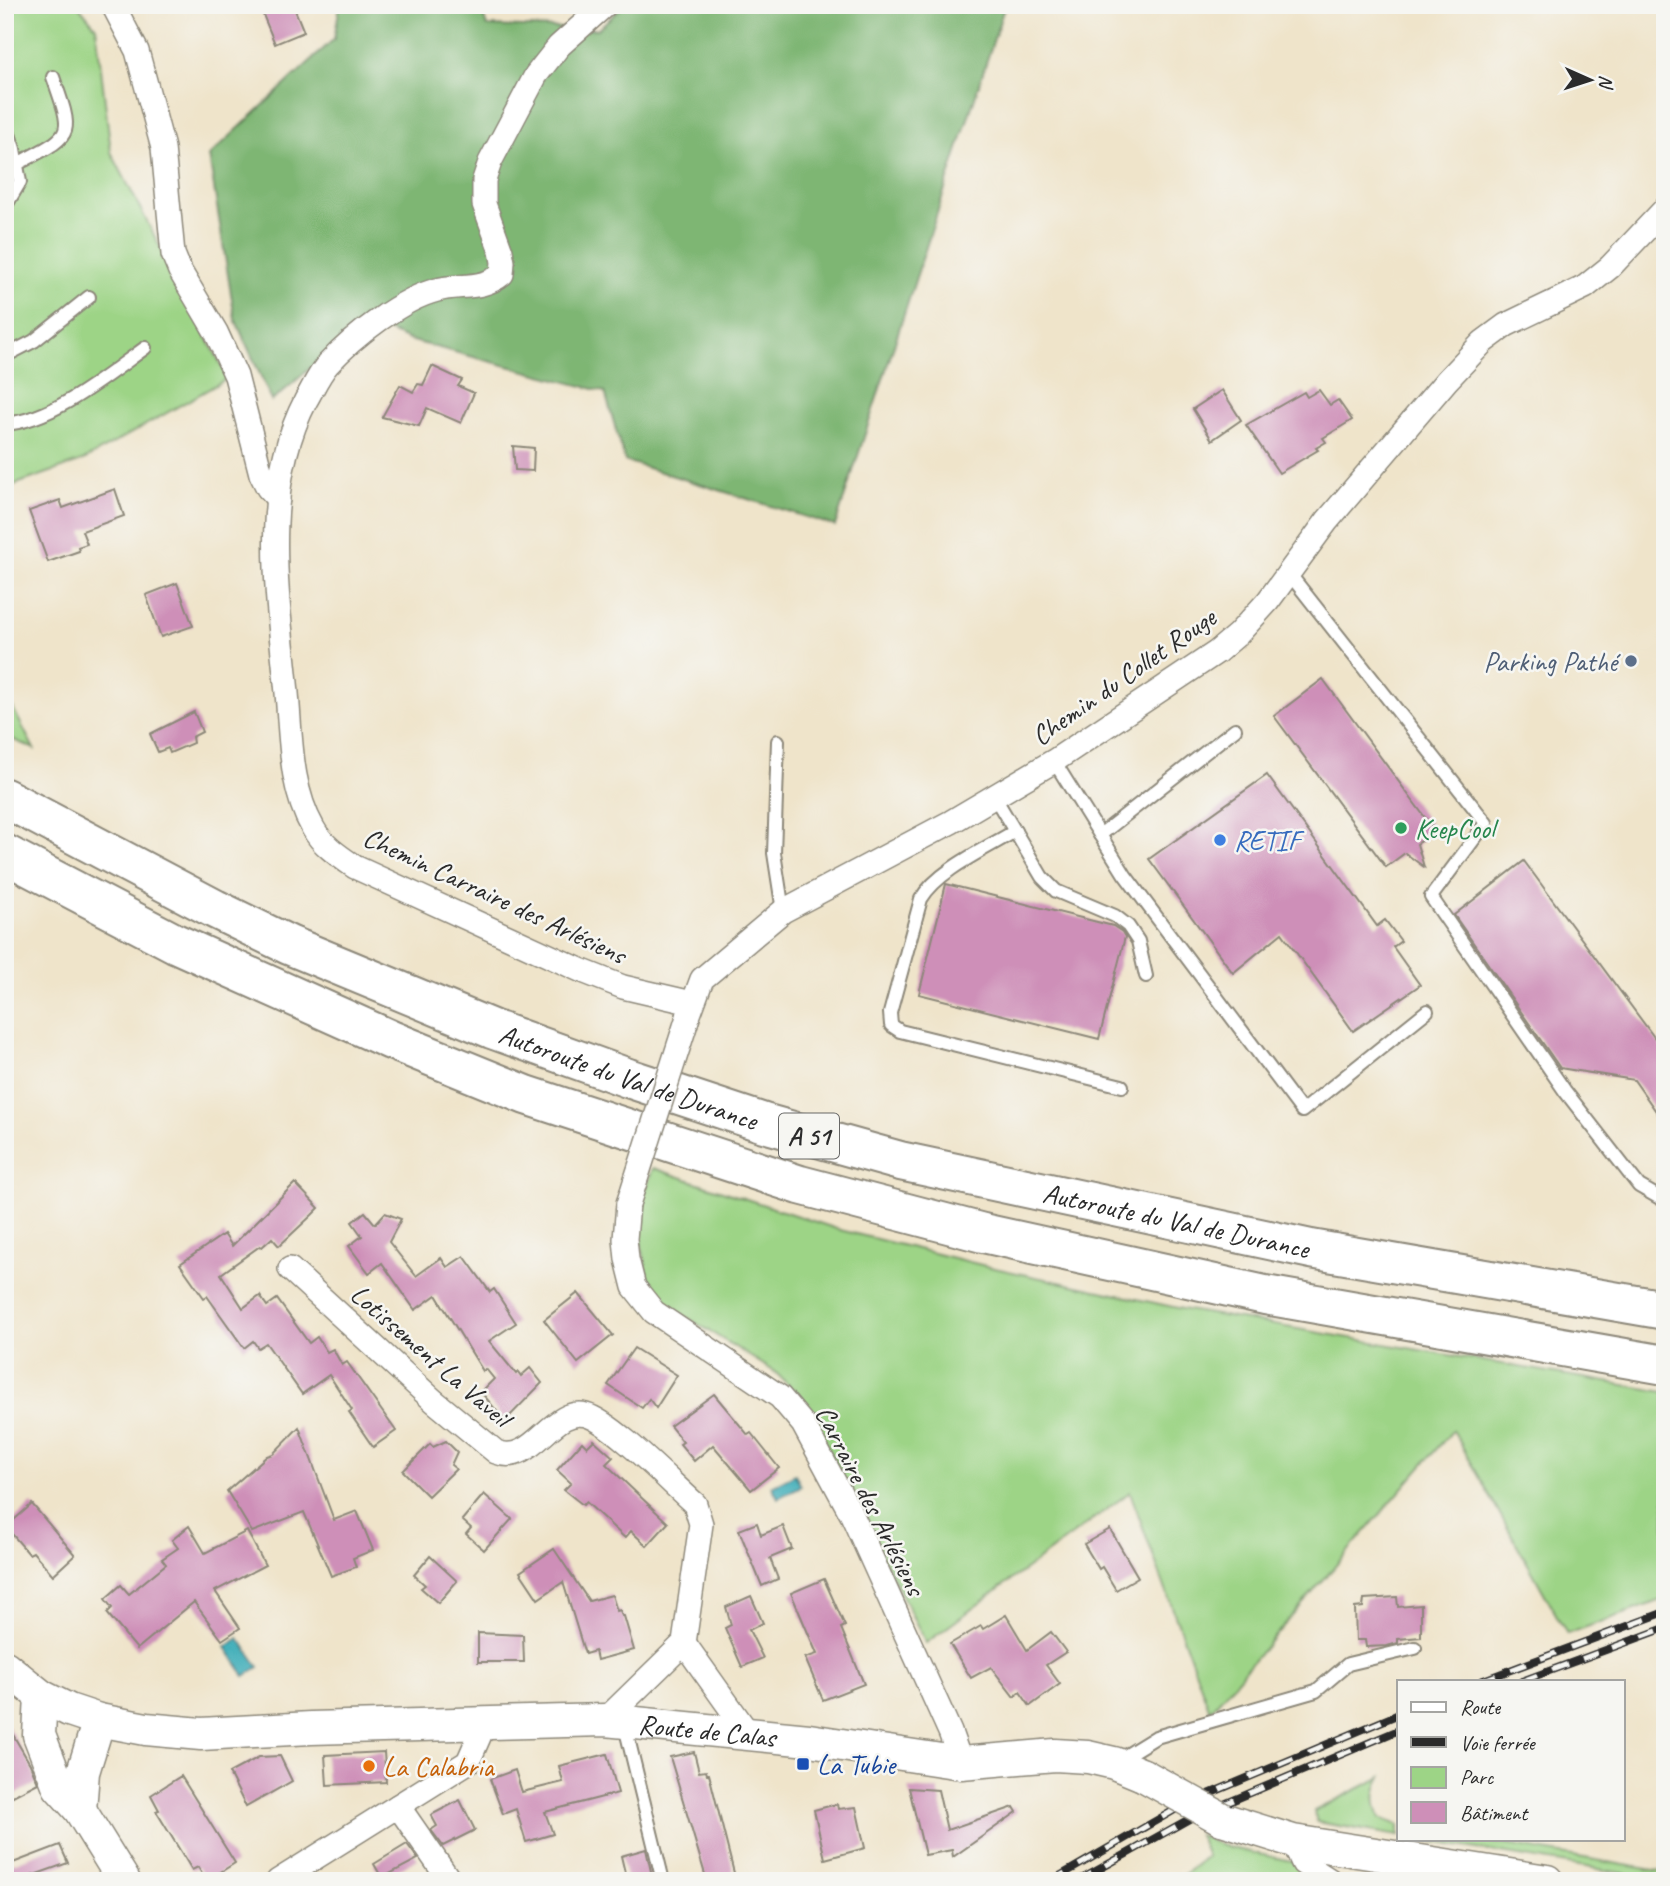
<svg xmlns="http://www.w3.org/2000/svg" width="1670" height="1886" font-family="Caveat,sans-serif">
	<rect width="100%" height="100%" fill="#f6f6f2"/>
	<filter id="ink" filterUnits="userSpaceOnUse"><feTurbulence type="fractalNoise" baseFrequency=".0143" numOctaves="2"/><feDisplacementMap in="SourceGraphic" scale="14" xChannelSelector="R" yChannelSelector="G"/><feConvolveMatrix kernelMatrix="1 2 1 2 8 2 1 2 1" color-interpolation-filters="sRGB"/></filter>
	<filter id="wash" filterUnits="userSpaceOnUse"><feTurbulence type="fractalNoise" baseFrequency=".00686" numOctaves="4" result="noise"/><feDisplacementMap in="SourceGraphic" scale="28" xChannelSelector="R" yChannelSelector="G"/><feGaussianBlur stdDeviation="1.57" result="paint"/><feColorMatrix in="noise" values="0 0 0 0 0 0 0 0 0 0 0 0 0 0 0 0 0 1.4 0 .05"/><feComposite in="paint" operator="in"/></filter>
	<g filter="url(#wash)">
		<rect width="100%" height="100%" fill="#efe4ca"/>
		<!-- green -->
		<g fill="#9dd486" stroke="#648058" stroke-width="2">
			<path d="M5,5H78L96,27L111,152L228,378L82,461L5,488Z"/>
			<path d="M5,693L34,749L5,736Z"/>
			<path d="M653,1168L840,1230L990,1267L1187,1310L1665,1392V1599L1567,1634L1453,1430L1210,1711L1130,1492L926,1643L803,1399L775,1372L661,1301L648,1275L640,1238L641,1204Z"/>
			<path d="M1382,1777C1373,1792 1374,1802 1380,1818L1399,1825V1836L1317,1822L1314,1811Z"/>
			<path d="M1198,1835L1226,1847L1296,1862L1312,1881H1176L1207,1856Z"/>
			<path d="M1416,1839H1475L1665,1872V1880Z"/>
		</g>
		<!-- forest -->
		<path fill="#7eb673" stroke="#54704f" stroke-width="2" d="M340,5H480L487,26L598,29L624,5H1005L835,526L625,461L605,392L409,340L365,321L272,401L235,319L209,156L334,39Z"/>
		<!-- water -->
		<g fill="#3bacb7" stroke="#336c71" stroke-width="2">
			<path d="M795,1474L801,1486L778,1498L772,1486Z"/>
			<path d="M239,1638L259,1667L245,1676L226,1647Z"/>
		</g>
		<g id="blocks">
			<!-- building -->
			<g fill="#ce8fb8">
				<path d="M259,5H293L304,32L275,44Z"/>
				<path d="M432,366L462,380L458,386L474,393L461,423L427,408L419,426L382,417L400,385L413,392L418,384L423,385Z"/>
				<path d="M1222,390L1241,420L1212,440L1193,409Z"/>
				<path d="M1319,390L1330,405L1338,400L1352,420L1323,438L1326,442L1316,448L1318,450L1279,473L1246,425L1304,392L1307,397Z"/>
				<path d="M513,446L534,448L533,471L515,470Z"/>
				<path d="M115,489L124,516L82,531L87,544L78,547L79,551L48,562L29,511L60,500L63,508Z"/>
				<path d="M177,583L193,626L161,637L146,595Z"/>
				<path d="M1323,679L1435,831L1417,844L1424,867L1405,853L1386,867L1274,716Z"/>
				<path d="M194,712L202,732L192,737L193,743L170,753L168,748L158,752L150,734Z"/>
				<path d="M1267,775L1377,926L1385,920L1401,941L1393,947L1420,985L1353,1031L1282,933L1233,973L1149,859Z"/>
				<path d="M1524,861L1665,1052V1124L1634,1080L1560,1068L1454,915Z"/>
				<path d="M946,884L1113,926L1122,932L1125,937L1099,1039L919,994Z"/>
				<path d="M295,1183L319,1208L312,1215L279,1246L272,1238L262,1247L260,1246L221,1274L243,1308L260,1296L267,1306L277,1299L309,1343L317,1337L327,1352L333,1349L342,1365L347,1362L396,1431L373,1447L349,1412L352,1410L329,1375L302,1394L266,1343L258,1348L253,1341L244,1348L207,1296L204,1298L180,1264L224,1234L232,1246Z"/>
				<path d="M365,1212L375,1224L385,1213L401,1219L389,1242L416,1276L441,1258L447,1267L464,1256L490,1292L494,1289L516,1323L489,1341L516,1374L518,1372L521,1376L530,1368L542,1383L505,1421L481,1392L494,1379L486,1369L483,1371L436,1295L415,1310L382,1263L369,1273L349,1246L362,1236L352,1222Z"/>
				<path d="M578,1293L613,1335L578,1363L544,1320Z"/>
				<path d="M634,1348L677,1375L656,1408L649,1399L642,1408L608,1385Z"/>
				<path d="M714,1394L748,1435L751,1433L779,1468L751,1490L713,1445L694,1461L680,1444L683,1442L670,1426Z"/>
				<path d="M299,1427L334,1520L357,1511L373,1550L353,1558L356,1567L331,1576L304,1512L252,1532L227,1491L267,1456L273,1454Z"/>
				<path d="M594,1440L613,1457L606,1464L668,1523L647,1546L631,1531L625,1538L586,1502L583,1505L564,1490L571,1483L557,1470L582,1442L587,1447Z"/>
				<path d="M446,1441L457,1452L451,1465L456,1469L428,1496L403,1471L430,1444L433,1447Z"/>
				<path d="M484,1494L512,1519L484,1550L466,1534L471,1528L462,1520Z"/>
				<path d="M32,1504L75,1555L53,1575L33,1552L29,1554L6,1527Z"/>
				<path d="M757,1523L761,1535L783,1526L792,1549L770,1558L778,1579L762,1586L739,1530Z"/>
				<path d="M189,1526L205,1553L247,1531L265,1565L215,1591L240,1628L222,1640L194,1602L137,1649L107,1613L112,1608L105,1599L121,1585L129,1594L166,1564L162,1559L178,1548L172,1540Z"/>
				<path d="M1110,1529L1138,1577L1116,1590L1102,1567L1099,1569L1084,1544Z"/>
				<path d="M554,1549L589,1601L612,1595L617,1611L620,1610L622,1616H624L634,1650L597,1660L595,1651L585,1654L563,1582L538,1599L520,1572Z"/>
				<path d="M430,1556L457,1581L438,1603L421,1588L425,1585L414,1575Z"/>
				<path d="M824,1579L845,1626L841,1628L864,1684L823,1700L805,1658L817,1654L791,1593Z"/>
				<path d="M751,1596L763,1623L749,1630L763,1658L742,1667L725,1628L731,1625L726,1607Z"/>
				<path d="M1397,1597L1398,1607L1421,1605V1637L1398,1639V1643L1387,1646L1366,1647L1365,1640H1356L1355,1608L1363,1607L1364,1599Z"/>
				<path d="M1006,1615L1027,1650L1051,1632L1066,1652L1046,1665L1060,1684L1030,1706L1020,1692L1014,1697L991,1667L971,1678L950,1644L981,1626L983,1629Z"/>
				<path d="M478,1633L523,1635L524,1662H478Z"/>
				<path d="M5,1721L30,1764L38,1783L5,1800Z"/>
				<path d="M384,1752L386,1782L327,1785L325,1755Z"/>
				<path d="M694,1752L699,1772L706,1771L707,1774H709L736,1881H707L670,1757Z"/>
				<path d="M607,1754L618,1793L545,1812L553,1834L526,1842L516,1809L503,1814L490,1779L515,1770L522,1792L563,1782L559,1766Z"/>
				<path d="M280,1756L292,1781L246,1807L229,1773L259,1757Z"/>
				<path d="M181,1776L235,1863L206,1881L198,1867L192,1870L156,1811L159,1810L151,1795Z"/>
				<path d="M909,1788L938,1790L947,1830L1014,1807L1017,1812L953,1857L952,1850L925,1855Z"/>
				<path d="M460,1800L475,1830L443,1846L431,1830L437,1826L431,1815Z"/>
				<path d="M837,1804L838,1809L856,1807L865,1848L825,1859L814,1810Z"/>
				<path d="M407,1844L418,1859L382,1878L374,1864Z"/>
				<path d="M60,1845L68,1863L17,1881H5V1866Z"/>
				<path d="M646,1849L652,1876L627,1881L621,1856Z"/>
			</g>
		</g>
	</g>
	<g filter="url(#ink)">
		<use href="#blocks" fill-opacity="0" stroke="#8d887a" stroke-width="2"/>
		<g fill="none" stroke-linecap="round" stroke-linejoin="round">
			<defs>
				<g id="lane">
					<path d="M5,122L14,149L20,182L5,207"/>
					<path d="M17,164C73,134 75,139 53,77"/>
					<path d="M5,356L34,341L89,297"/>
					<path d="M5,424C54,420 106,376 145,348"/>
					<path d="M1288,572L1486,823L1431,897L1565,1091L1639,1186L1665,1201"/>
					<path d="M778,741L774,853L783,911"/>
					<path d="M1054,761L1125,875L1302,1111L1427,1011"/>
					<path d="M994,796L1042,877L1056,891L1115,916L1128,926L1138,941L1146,976"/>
					<path d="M1015,831C986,849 938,870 921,899L890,1013L891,1025L900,1031L1122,1086"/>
					<path d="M1100,835L1235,729"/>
					<path d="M624,1722L663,1881"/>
					<path d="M1117,1761L1156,1737L1316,1691L1348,1664L1415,1648"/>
				</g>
				<g id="street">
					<path d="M113,5L137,51L163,148L173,254L180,271L216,332L236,376L261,474L268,488L278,499"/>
					<path d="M605,5L559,46L536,75L490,162L484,180V204L501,251L503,262L502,274C483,290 460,284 437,290C401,299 353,337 328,364C319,374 313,388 306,400C259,490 278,597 287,693C291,738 290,788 313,828C322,845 339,856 355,867L580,970L623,987L692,1003"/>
					<path d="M688,1017L702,979L783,911L951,822L1054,761L1217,652L1238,634L1268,601L1327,521L1447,380L1483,342L1506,325L1585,287L1610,267L1665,209"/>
					<path d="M628,1204L625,1239L627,1259L634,1287L654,1312L780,1397L803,1424L852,1515L950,1732L961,1763"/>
					<path d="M290,1269L434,1401L496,1452C533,1467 552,1406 586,1415C612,1422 672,1484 695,1504L701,1524L684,1643L605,1720"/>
					<path d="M684,1643L748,1733"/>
					<path d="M398,1806L450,1881"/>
					<path d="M1293,1841L1303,1863L1331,1881"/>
					<path d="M278,1881L468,1762L485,1723"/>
				</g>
				<g id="secondary">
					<path id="s1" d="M5,1667L41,1696L69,1710L99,1720L146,1729L201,1734L311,1728L605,1720L809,1740L961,1763L1055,1755L1088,1757L1114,1763L1143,1775"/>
					<path d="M41,1696L39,1735L59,1787L80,1810L124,1881"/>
					<path d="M80,1810L83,1772L99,1720"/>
					<path d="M1222,1819L1293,1841L1547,1881"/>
				</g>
				<g id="highway">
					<path id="s2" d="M5,798L215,909L289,945L492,1029L628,1078L764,1123L900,1161L1311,1249L1665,1310"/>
					<path d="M5,854L175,943L391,1040L526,1095L800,1185L983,1233L1265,1295L1665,1365"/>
				</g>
			</defs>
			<!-- lane casing -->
			<use href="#lane" stroke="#8d887a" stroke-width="16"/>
			<!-- street casing -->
			<use href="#street" stroke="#8d887a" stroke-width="26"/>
			<!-- secondary casing -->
			<use href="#secondary" stroke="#8d887a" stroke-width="35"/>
			<!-- highway casing -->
			<use href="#highway" stroke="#8d887a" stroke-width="42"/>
			<!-- lane -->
			<use href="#lane" stroke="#fff" stroke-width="12"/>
			<!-- street -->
			<use href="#street" stroke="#fff" stroke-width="23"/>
			<!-- secondary -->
			<use href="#secondary" stroke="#fff" stroke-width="32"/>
			<!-- highway -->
			<use href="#highway" stroke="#fff" stroke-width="38"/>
			<defs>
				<g id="rail">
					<path d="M1481,1681L1665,1612"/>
					<path d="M1522,1681L1665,1628"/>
					<path d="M1051,1881L1185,1804L1399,1714"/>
					<path d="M1078,1881L1191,1818L1399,1730"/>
				</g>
			</defs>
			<!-- rail casing -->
			<use href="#rail" stroke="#2b2b2b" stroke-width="8"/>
			<!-- rail -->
			<use href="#rail" stroke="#f6f6f2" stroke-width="5" stroke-dasharray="16" stroke-linecap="butt"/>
			<defs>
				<path id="street-bridge" d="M628,1204L688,1017"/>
				<path id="secondary-bridge" d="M1143,1775L1222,1819"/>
			</defs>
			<!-- street-bridge casing -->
			<use href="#street-bridge" stroke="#8d887a" stroke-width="26" stroke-linecap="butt"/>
			<!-- secondary-bridge casing -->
			<use href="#secondary-bridge" stroke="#8d887a" stroke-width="35" stroke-linecap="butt"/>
			<!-- street-bridge -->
			<use href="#street-bridge" stroke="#fff" stroke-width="23"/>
			<!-- secondary-bridge -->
			<use href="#secondary-bridge" stroke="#fff" stroke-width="32"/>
		</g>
	</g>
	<!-- markers -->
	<circle fill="#5c6f8a" stroke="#f6f6f2" stroke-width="2.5" cx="1631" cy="661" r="7"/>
	<circle fill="#2e9e5b" stroke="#f6f6f2" stroke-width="2.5" cx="1401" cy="828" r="7"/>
	<circle fill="#3f7fe0" stroke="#f6f6f2" stroke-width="2.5" cx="1220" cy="840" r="7"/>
	<rect fill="#1a4fb4" stroke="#f6f6f2" stroke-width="2.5" x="796" y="1757" width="14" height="14" rx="3.5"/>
	<circle fill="#e8710a" stroke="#f6f6f2" stroke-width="2.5" cx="369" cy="1766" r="7"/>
	<g text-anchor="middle" stroke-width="5" stroke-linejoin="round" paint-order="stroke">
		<!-- shield labels -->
		<rect fill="#f6f6f2" stroke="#686867" stroke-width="2" x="779" y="1113.5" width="60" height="45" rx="5"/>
		<g font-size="26" font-weight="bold" fill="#2b2b2b">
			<text x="809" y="1145">A 51</text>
		</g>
		<!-- service labels -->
		<g font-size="28" fill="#4e5e75" stroke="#f6f6f2" text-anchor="end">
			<text x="1617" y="671">Parking Pathé</text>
		</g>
		<!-- street labels -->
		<g font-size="28" fill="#2b2b2b" stroke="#f6f6f2">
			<text transform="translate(1123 676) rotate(-35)" y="10">Chemin du Collet Rouge</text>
			<text transform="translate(495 895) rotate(25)" y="10">Chemin Carraire des Arlésiens</text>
			<text dy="10" stroke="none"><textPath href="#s2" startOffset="684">Autoroute du Val de Durance</textPath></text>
			<text dy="10" stroke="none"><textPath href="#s2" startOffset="1251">Autoroute du Val de Durance</textPath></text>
			<text transform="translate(431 1355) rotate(41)" y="10">Lotissement La Vaveil</text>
			<text transform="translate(871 1500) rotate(63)" y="10">Carraire des Arlésiens</text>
			<text dy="10" stroke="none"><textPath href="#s1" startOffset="719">Route de Calas</textPath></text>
		</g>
		<!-- leisure labels -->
		<g font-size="28" fill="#27864d" stroke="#f6f6f2" text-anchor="start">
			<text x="1415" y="838">KeepCool</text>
		</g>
		<!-- shop labels -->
		<g font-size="28" fill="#366cbe" stroke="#f6f6f2" text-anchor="start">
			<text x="1234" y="850">RETIF</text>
		</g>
		<!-- transit labels -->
		<g font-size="28" fill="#164399" stroke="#f6f6f2" text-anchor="start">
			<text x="817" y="1774">La Tubie</text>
		</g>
		<!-- food labels -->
		<g font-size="28" fill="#c56008" stroke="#f6f6f2" text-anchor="start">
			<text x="383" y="1776">La Calabria</text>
		</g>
	</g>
	<!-- margin -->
	<rect width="1670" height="1886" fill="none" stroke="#f6f6f2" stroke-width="28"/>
	<!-- legend -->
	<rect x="1397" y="1680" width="228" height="161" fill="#f6f6f2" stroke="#a5a5a2" stroke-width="2"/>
	<rect x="1411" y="1702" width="35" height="10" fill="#ffffff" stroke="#a5a5a2" stroke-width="2"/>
	<text x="1460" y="1714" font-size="21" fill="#2b2b2b">Route</text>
	<rect x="1411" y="1737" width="35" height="10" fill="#2b2b2b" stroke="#a5a5a2" stroke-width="2"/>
	<text x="1460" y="1750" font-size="21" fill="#2b2b2b">Voie ferrée</text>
	<rect x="1411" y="1767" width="35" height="21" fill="#9dd486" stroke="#a5a5a2" stroke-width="2"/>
	<text x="1460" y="1784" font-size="21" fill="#2b2b2b">Parc</text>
	<rect x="1411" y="1802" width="35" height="21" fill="#ce8fb8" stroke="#a5a5a2" stroke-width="2"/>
	<text x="1460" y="1820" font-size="21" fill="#2b2b2b">Bâtiment</text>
	<!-- north arrow -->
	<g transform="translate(1590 80) rotate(93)" stroke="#f6f6f2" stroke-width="5" paint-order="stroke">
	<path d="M0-5L12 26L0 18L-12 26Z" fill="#2b2b2b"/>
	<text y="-10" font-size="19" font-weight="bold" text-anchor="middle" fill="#2b2b2b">N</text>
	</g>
</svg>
